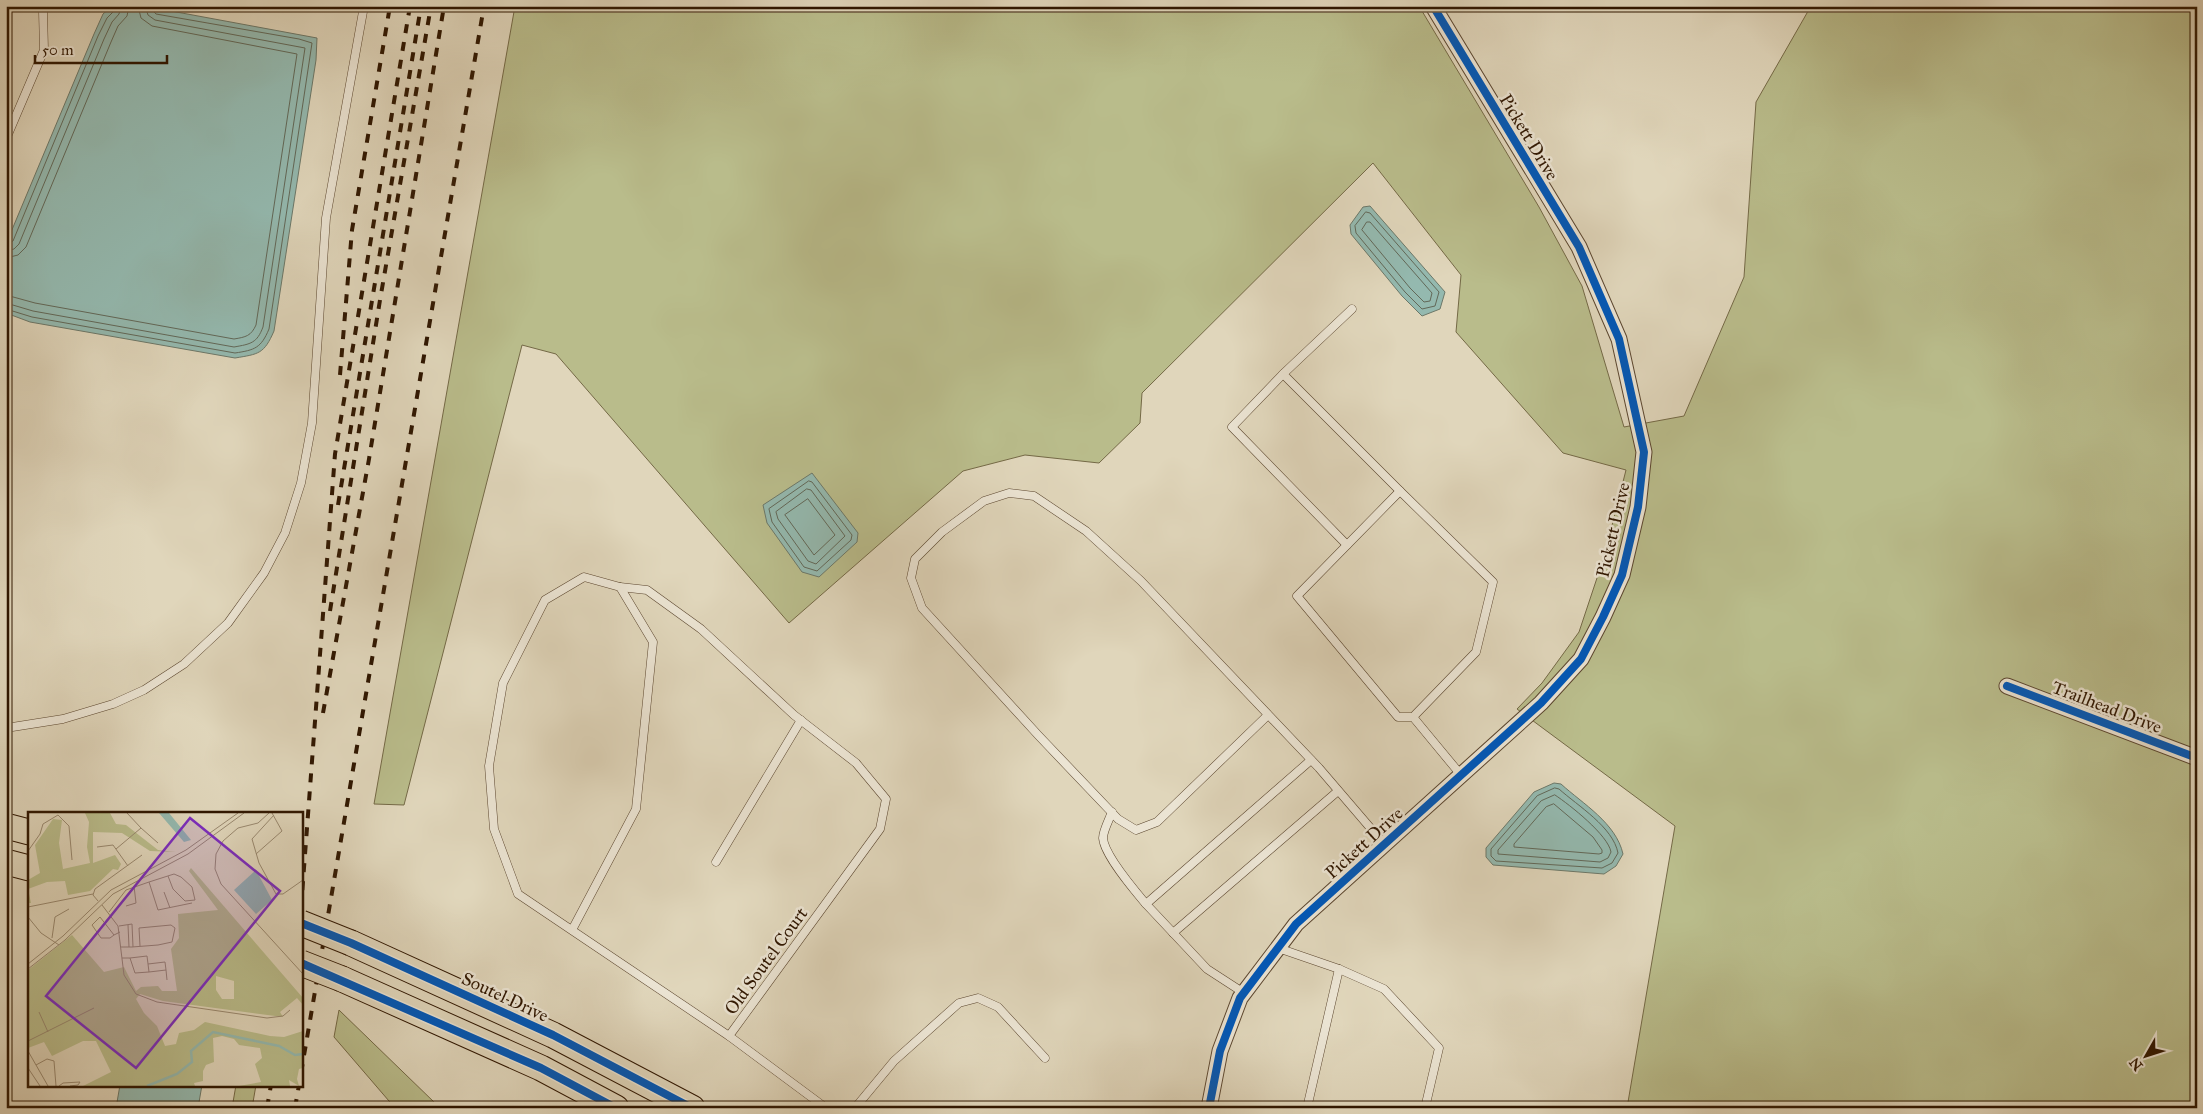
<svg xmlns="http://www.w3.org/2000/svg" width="2203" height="1114" font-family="'IM FELL Great Primer',serif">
	<rect width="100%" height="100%" fill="#e0d6bb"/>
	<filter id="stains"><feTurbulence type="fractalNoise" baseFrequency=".004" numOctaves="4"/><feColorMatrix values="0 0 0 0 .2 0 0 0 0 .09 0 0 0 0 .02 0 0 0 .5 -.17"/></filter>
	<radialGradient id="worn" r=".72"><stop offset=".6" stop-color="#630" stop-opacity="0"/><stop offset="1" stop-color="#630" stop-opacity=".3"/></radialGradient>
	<!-- green -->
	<g fill="#b9bc8b" stroke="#746946">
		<path d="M515,6H1419L1539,207L1582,286L1624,427L1684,416L1744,277L1756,102L1811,6H2197V1108H1627L1675,826L1517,709L1542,683L1579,632L1604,557L1626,470L1563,453L1456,332L1461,275L1373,163L1142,393L1140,423L1099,463L1025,455L963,471L789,623L556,354L522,345L404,805L374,804Z"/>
		<path d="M339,1010L435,1103L437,1108H395L334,1037Z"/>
		<path d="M236,1085H256L252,1108H232Z"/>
	</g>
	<!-- water -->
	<g fill="#94b9af" stroke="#6c7869">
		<path d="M112,6H144L317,38L316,60L274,331C264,354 259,354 235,358L30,322L6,313V244L94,34L103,14Z"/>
		<path d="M1370,206L1445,292L1440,309L1422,316L1402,296L1351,234L1350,225L1363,207Z"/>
		<path d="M812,473L858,533L857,542L819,577L802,572L767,523L763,505Z"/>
		<path d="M1554,783L1561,784C1583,804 1616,823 1623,854L1616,866L1604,874L1493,865L1486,857V848L1534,792Z"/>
		<path d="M120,1085H202L198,1108H116Z"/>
	</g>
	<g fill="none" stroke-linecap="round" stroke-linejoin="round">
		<!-- shore -->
		<g stroke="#626858" stroke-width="1">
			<path d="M1366,212L1370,213L1439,292L1435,306L1422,309L1405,292L1356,233L1355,226Z"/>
			<path d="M1367,222H1370L1432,293L1430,301L1424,302L1410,288L1362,230Z"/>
			<path d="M6,244L13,241L98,36L107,18L114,11L115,6"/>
			<path d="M6,251L14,249L19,244L104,39L112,22L119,14L121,6"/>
			<path d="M6,258L18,255L26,247L111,42L118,26L127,16L129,6"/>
			<path d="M6,295L35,303L234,339C246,337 251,336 256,325L297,54L152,26L141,18L138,6"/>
			<path d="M6,303L33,311L234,347C251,344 257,343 263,327L305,48L155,20L148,15L145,6"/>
			<path d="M6,309L32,317L235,353C255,350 261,348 269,329L312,43L299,39L156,14L153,11L152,6"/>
			<path d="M809,481L812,482L852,535L851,540L817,571L804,567L772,522L769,509Z"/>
			<path d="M807,489L811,490L845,536L816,564L808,561L778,519L776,512Z"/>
			<path d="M808,499L835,535L814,555L785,515Z"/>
			<path d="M1555,788L1559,789C1578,806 1613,827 1618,853L1612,863L1602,868L1496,861L1491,856V849L1537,796Z"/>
			<path d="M1555,795C1570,805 1608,835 1611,852L1608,858L1600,862L1498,854V850L1541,801Z"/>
			<path d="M1554,804L1593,837L1602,850V853L1599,854L1514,847V844L1546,807Z"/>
		</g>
		<defs>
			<g id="lane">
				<path d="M6,139L44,50L43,11L41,6"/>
				<path d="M1352,309L1283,374L1400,491"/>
				<path d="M1283,374L1232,427L1347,545"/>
				<path d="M620,587L647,590L701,629L794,715L856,763L886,799L880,829L729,1036L826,1108"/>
				<path d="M1268,715L1157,822L1136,830L1118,819L1038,735L922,608L911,578L915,559L942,532L984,501L1009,493L1034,496L1086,531L1141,581L1319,768L1385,845"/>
				<path d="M1413,717H1398L1297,596L1400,491L1493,582L1476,652L1413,717L1461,775"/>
				<path d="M6,728L63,719L113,704L144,690L184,664L228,623L264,573L285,533L301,483L312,423L326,218L364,6"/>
				<path d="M1112,812C1109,820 1103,831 1103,838C1104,855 1135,891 1146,904"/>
				<path d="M716,862L801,720"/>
				<path d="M572,930L636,809L653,642L620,587L584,577L545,600L503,683L489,766L494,829L518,894L729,1036"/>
				<path d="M1173,933L1338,791"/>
				<path d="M1278,948L1339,969L1384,989L1439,1048L1425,1108"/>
				<path d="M1244,993L1207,969L1146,904L1311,760"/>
				<path d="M855,1108L894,1061L959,1003L978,998L998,1007L1045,1058"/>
				<path d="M1307,1108L1339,969"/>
			</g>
			<g id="street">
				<path d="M2007,686L2197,758"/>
				<path d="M1209,1108L1220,1051L1240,998L1296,924L1541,703L1581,659L1603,617L1622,575L1638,507L1644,452L1619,339L1579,247L1433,6"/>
			</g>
			<g id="primary">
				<path d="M6,826L29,832"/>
				<path d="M6,862L29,868"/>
				<path d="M351,943L553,1035L692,1108"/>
				<path d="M342,979L541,1068L616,1108"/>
			</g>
		</defs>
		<!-- lane casing -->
		<use href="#lane" stroke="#5b462f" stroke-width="9"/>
		<!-- street casing -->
		<use href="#street" stroke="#5b462f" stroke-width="17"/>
		<!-- primary casing -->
		<use href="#primary" stroke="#2f1600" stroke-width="27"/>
		<!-- lane -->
		<use href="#lane" stroke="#ebe4d3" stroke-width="8"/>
		<!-- street -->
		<use href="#street" stroke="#ebe4d3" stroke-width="15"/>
		<!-- primary -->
		<use href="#primary" stroke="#e0d6bb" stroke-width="25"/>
		<!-- rail -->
		<g stroke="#2f1600" stroke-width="4" stroke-dasharray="9 9" stroke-linecap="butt">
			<path d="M340,375L352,230L390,6"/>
			<path d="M338,505L421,6"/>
			<path d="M330,611L380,300L431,6"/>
			<path d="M323,713L369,459L444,6"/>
			<path d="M301,908L335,454L410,6"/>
			<path d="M301,1073L484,6"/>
			<path d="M267,1108L271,1085"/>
			<path d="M295,1108L299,1085"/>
		</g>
		<defs>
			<g id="primary-bridge">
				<path d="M301,923L351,943"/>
				<path d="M301,963L342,979"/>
			</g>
		</defs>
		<!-- primary-bridge casing -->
		<use href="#primary-bridge" stroke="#2f1600" stroke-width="27" stroke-linecap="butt"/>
		<!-- primary-bridge -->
		<use href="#primary-bridge" stroke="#e0d6bb" stroke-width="25"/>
		<defs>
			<g id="cycleway">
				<path d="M2007,686L2197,758"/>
				<path d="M301,923L351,943L553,1035L692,1108"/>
				<path d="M301,963L541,1068L616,1108"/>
				<path d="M1209,1108L1220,1051L1240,998L1296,924L1541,703L1581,659L1603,617L1622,575L1638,507L1644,452L1619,339L1579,247L1433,6"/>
			</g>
		</defs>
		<!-- cycleway casing -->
		<use href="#cycleway" stroke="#ebe4d3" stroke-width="11"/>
		<!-- cycleway -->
		<use href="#cycleway" stroke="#0057b8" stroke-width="8"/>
	</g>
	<g text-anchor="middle" stroke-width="5" stroke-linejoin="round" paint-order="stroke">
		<!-- street labels -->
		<g font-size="18" fill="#2f1600" stroke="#ebe4d3">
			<text transform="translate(1529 137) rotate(59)" y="6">Pickett Drive</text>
			<text transform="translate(1613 530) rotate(-77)" y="6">Pickett Drive</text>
			<text transform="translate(2107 707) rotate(21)" y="6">Trailhead Drive</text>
			<text transform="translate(1364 843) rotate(-42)" y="6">Pickett Drive</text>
			<text transform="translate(766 961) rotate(-54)" y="6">Old Soutel Court</text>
			<text transform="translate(505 997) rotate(25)" y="6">Soutel Drive</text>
		</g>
	</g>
	<!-- overview -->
	<g transform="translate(28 812)">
		<rect width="275" height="275" fill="#e0d6bb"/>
		<path d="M57,1H82L88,12L98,13L130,38L148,40L122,39L94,21L65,20V51L87,43L93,52L90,58L85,57L62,79L40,83L37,69L19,70L0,77L3,91H0V68L12,61L7,33L25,7L34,8L31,31L35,57L62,51L59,35L61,10ZM163,56L275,186V193L269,186L252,200L255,205L135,189L112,182L108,187L116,201L129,214L137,234L148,232L151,221L166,218L177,210L242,224L256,225L275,219V256L271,257L269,267L271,274L261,268L262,274H211L233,270L227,252L234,246L232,236L211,233L206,227L194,224L185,226L186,250L178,253L175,259V269L166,271L167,274H55L83,260L68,229H55L24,244L16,230L0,236V158L44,123L76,160L96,155L108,179L113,175L130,174L134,179H149L143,137L151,126L150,102L190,98L161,59ZM188,164L206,169V187H194L188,178Z" fill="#b9bc8b" fill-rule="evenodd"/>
		<path d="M131,1H141L163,28L156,30ZM228,58L244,88L228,102L206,78Z" fill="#94b9af"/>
		<path fill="none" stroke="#94b9af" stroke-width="2.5" d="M119,274L149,262L164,250L163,239L185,220L251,234L267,243L275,242"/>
		<path fill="none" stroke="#998970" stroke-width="1" d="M241,1L230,11L210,16L195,29L188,42L187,57L193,72L275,162M246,3L224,27L231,51L248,82H255L275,68M113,16L130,31M69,35L85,33L100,54M88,37L113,16L99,1M0,39L12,22L15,12L30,3L41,14L44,48M228,42L254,19L244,1M121,70L146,62L153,65L164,75L167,88L157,89L145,77L140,64M136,80L142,96M70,89L65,83L67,77L114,43M74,93L90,114L96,163L108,182L129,190L239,206L255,204L262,198M98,94L108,91L106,74M0,95L65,82M81,100L98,78L121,70L130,98L164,91M0,105L13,121L31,133M100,113L101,135M91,114L104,112L105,135M86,123L72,105L64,113L73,126H82L86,123L92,120M24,126L27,105L41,97M93,135H104L130,133L144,130L147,116L143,113L111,116L112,134M94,146H102L107,161L121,160L119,144L102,146M0,152L35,124L83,78L158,38L210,1M120,152L137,150L138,158M0,157L37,128L85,82L160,42L216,1M121,160L138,158L139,168M11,200L20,220M0,229L66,196M0,239L20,274M8,253L19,247L26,249L28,274M0,256L12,274M31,274L35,271L52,270L50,273L42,274"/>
		<path fill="#7b2cbf" fill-opacity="0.15" stroke="#7b2cbf" stroke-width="2.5" d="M162,6L252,79L108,256L18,184Z"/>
		<rect width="275" height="275" fill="none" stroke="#2f1600" stroke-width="2.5"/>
	</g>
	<!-- margin -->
	<rect width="2203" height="1114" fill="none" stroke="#e0d6bb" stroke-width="25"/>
	<rect x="8" y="8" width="2188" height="1099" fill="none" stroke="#2f1600" stroke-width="2.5"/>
	<rect x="12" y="12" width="2178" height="1089" fill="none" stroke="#2f1600"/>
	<!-- north arrow -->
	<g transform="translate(2146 1056) rotate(231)" stroke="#ebe4d3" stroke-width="4" paint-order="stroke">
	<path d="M0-4L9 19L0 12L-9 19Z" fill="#2f1600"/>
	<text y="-8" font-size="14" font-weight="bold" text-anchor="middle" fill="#2f1600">N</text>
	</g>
	<!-- scale -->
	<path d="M35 55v8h132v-8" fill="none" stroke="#2f1600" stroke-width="2.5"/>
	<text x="42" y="55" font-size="15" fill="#2f1600" stroke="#ebe4d3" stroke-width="4" paint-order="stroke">50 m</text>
	<rect width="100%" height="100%" filter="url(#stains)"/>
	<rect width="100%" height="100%" fill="url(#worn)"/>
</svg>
